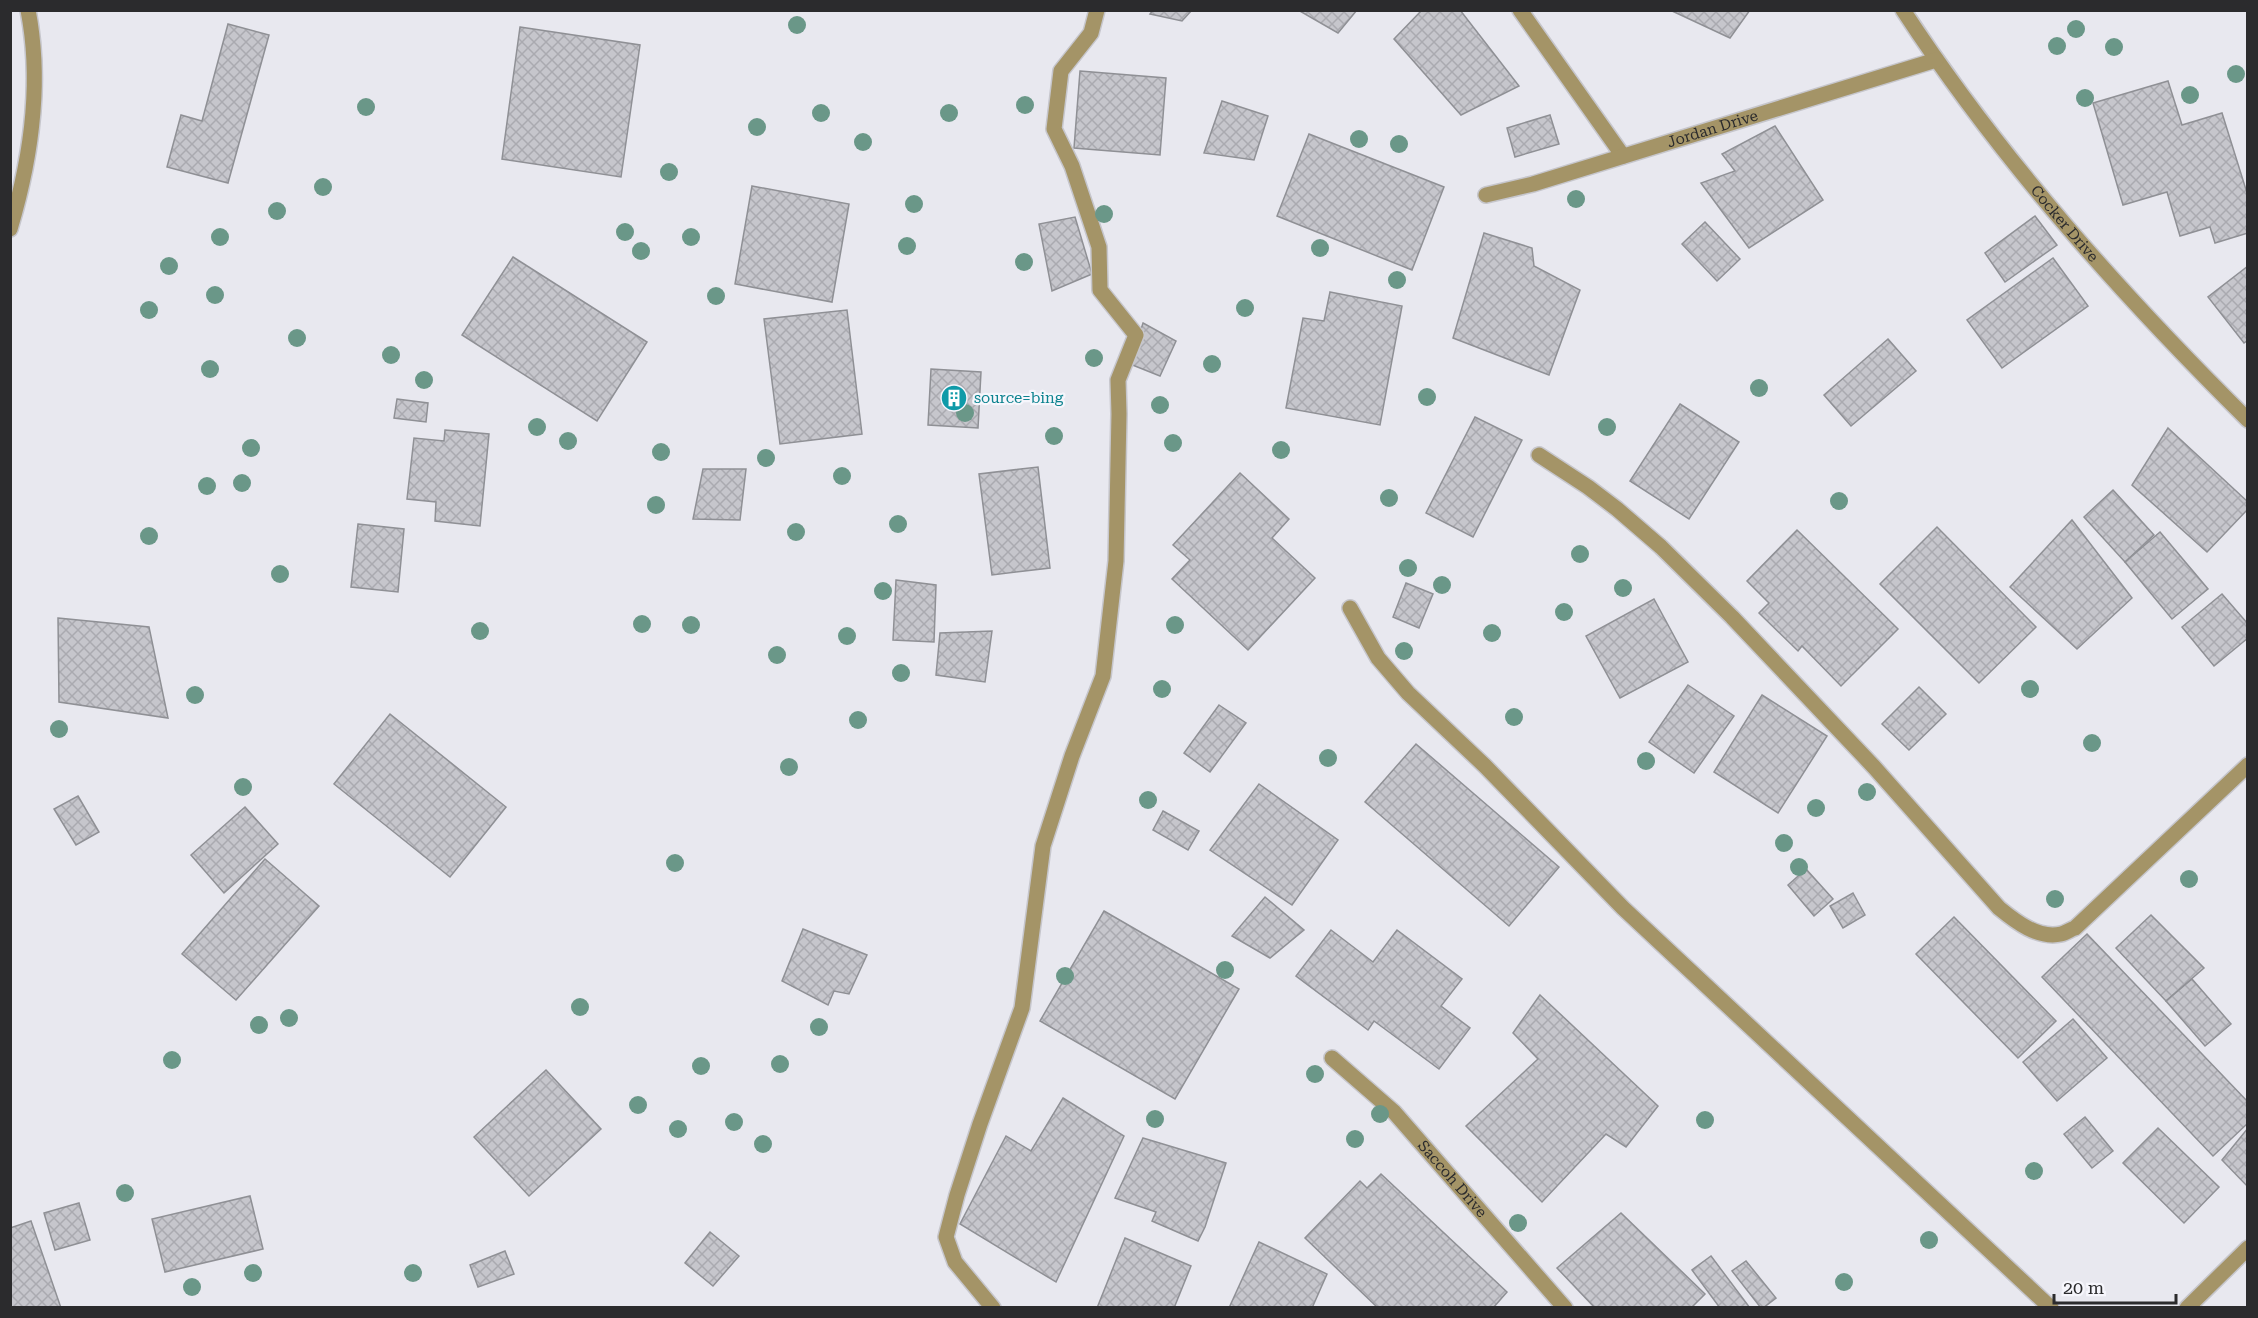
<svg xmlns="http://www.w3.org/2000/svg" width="2258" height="1318" font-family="'Roboto Serif',serif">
	<defs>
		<pattern id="building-cross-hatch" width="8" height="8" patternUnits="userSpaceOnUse" patternTransform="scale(1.5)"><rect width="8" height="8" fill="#c6c6cc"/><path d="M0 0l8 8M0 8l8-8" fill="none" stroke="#aaaab0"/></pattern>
	</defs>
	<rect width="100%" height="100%" fill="#e8e8ef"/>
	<!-- building -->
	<g fill="url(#building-cross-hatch)" stroke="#8f9095" stroke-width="1.5">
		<path d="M1153,10H1192L1182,21L1150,14Z"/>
		<path d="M1298,10H1357L1338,33Z"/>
		<path d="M1422,10H1460L1519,86L1461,115L1394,39Z"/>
		<path d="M1670,10H1750L1730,38Z"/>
		<path d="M228,24L269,35L228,183L167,167L181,115L202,121Z"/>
		<path d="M520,27L640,45L621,177L502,159Z"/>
		<path d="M1080,71L1166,78L1160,155L1074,148Z"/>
		<path d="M2168,81L2182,125L2222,113L2248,196V233L2215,243L2210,227L2180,236L2167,192L2123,205L2093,103Z"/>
		<path d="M1222,101L1268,116L1254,160L1204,153Z"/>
		<path d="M1550,115L1559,144L1515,157L1507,128Z"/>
		<path d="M1775,126L1823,200L1749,248L1701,183L1735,171L1722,154Z"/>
		<path d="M1309,134L1444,187L1412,270L1277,216Z"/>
		<path d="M752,186L849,204L832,302L735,284Z"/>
		<path d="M2035,216L2057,245L2005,282L1985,253Z"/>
		<path d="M1075,217L1092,274L1052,291L1039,224Z"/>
		<path d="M1705,222L1740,259L1717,281L1682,244Z"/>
		<path d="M1484,233L1532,248L1534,266L1580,290L1549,375L1453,338Z"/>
		<path d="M513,257L647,342L597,421L462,335Z"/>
		<path d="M2053,258L2088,306L2002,368L1967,320Z"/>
		<path d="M2248,266V340L2244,343L2208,297Z"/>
		<path d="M1330,292L1402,306L1380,425L1286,408L1303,318L1324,321Z"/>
		<path d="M847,310L862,434L780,444L764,319Z"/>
		<path d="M1143,323L1176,341L1160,376L1130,364Z"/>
		<path d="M1888,339L1916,371L1851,426L1824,395Z"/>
		<path d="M931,369L981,372L978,428L928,425Z"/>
		<path d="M397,399L428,403L426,422L394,418Z"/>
		<path d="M1680,404L1739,442L1689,519L1630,481Z"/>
		<path d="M1475,417L1522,440L1473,537L1426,513Z"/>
		<path d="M2168,428L2248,502V509L2207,552L2132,485Z"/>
		<path d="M445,430L489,434L480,526L435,521L436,502L407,499L414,438L444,441Z"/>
		<path d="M1038,467L1050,568L992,575L979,474Z"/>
		<path d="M703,469H746L740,520L693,519Z"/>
		<path d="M1240,473L1289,519L1272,538L1315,578L1248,650L1172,579L1190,560L1173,545Z"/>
		<path d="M2113,490L2154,535L2125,562L2084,517Z"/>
		<path d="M2072,520L2132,598L2077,649L2010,587Z"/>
		<path d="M358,524L404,529L398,592L351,587Z"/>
		<path d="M1937,527L2036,627L1979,683L1880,584Z"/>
		<path d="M1797,530L1898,629L1841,686L1802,646L1798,651L1759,613L1769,603L1747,581Z"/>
		<path d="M2160,532L2208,589L2172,619L2125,562Z"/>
		<path d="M896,580L936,585L934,642L893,640Z"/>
		<path d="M1406,583L1433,594L1419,628L1393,617Z"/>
		<path d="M2222,594L2248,624V638L2214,666L2182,627Z"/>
		<path d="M1654,599L1688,662L1620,698L1586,636Z"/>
		<path d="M58,618L149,627L168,718L59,702Z"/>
		<path d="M992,631L985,682L936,675L940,633Z"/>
		<path d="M1688,685L1734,716L1694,773L1649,742Z"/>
		<path d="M1919,687L1946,714L1909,750L1882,724Z"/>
		<path d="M1762,695L1827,736L1778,813L1714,772Z"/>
		<path d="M1219,705L1246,723L1210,772L1184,753Z"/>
		<path d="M390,714L506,807L450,877L334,784Z"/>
		<path d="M1416,744L1559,867L1509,926L1365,802Z"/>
		<path d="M1259,784L1338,840L1292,905L1210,850Z"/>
		<path d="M78,796L99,832L76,845L54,809Z"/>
		<path d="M245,807L278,844L224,893L191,855Z"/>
		<path d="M1163,811L1199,831L1188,850L1153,830Z"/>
		<path d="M265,859L319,906L236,1000L182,954Z"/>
		<path d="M1806,869L1833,899L1814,916L1788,885Z"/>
		<path d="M1853,893L1865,915L1843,928L1830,906Z"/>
		<path d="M1265,897L1304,930L1270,958L1232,936Z"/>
		<path d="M1104,911L1239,989L1175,1099L1040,1021Z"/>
		<path d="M2151,915L2204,968L2166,1001L2116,948Z"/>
		<path d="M1954,917L2056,1021L2018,1058L1916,954Z"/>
		<path d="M803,929L867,955L849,994L834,991L828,1005L782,981Z"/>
		<path d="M1331,930L1373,962L1397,930L1462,979L1441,1006L1470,1028L1439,1069L1374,1021L1368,1030L1296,976Z"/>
		<path d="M2087,934L2248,1102V1123L2213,1156L2042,977Z"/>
		<path d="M2192,979L2231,1024L2205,1046L2166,1001Z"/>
		<path d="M1540,995L1658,1106L1626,1147L1606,1134L1542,1202L1466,1126L1538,1059L1513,1033Z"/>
		<path d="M2073,1019L2107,1058L2057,1101L2023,1062Z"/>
		<path d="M546,1070L601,1129L529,1196L474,1137Z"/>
		<path d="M1063,1098L1124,1136L1056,1282L960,1224L1006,1136L1031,1151Z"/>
		<path d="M2085,1117L2113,1151L2092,1168L2064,1134Z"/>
		<path d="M2158,1128L2219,1187L2184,1223L2123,1163Z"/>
		<path d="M2248,1128V1187L2222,1160Z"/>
		<path d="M1143,1138L1226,1163L1205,1227L1198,1241L1152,1221L1156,1212L1115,1198Z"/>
		<path d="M1381,1174L1507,1292L1493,1308H1378L1305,1238L1360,1181L1367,1188Z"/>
		<path d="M250,1196L263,1249L165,1272L152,1219Z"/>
		<path d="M79,1203L90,1240L55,1250L44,1213Z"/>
		<path d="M1621,1213L1705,1294L1691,1308H1595L1557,1268Z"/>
		<path d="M31,1221L61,1308H10V1228Z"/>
		<path d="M710,1232L739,1256L713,1286L685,1263Z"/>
		<path d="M1125,1238L1191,1266L1174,1308H1097Z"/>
		<path d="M1259,1242L1327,1274L1312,1308H1229Z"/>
		<path d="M505,1251L514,1274L478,1287L470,1265Z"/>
		<path d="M1711,1256L1750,1308H1720L1692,1270Z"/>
		<path d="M1746,1261L1776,1298L1763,1308H1761L1732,1271Z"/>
	</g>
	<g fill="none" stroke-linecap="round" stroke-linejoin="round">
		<defs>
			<g id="minor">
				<path d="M1520,10L1623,156"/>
				<path id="s1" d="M1903,10C2001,160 2121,294 2248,420"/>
				<path id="s2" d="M1486,195L1533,184L1936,60"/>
				<path d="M10,229C31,159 42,82 28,10"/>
				<path d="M1539,455L1588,487L1617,509L1661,547L1732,617L1874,767L1999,908C2016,922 2038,939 2061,934C2066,933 2071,929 2075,928L2248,765"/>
				<path d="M1350,608L1378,658L1408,693L1485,766L1623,908L2051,1308"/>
				<path id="s3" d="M1332,1058L1394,1112L1565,1308"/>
				<path d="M993,1308L955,1262L946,1237L957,1195L980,1124L1022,1008L1043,846L1072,756L1103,676L1116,561L1119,414L1118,380L1136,335L1100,290L1099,247L1072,166L1054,129L1061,71L1091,33L1097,10"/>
				<path d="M2187,1308L2248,1248"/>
			</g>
		</defs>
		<!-- minor casing -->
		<use href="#minor" stroke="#c6c6cc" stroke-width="18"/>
		<!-- minor -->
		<use href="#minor" stroke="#a49467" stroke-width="15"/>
	</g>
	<!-- trees -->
	<g fill="#6a9788">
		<circle cx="797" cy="25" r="9"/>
		<circle cx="2076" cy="29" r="9"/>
		<circle cx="2057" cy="46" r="9"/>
		<circle cx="2114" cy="47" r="9"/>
		<circle cx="2236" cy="74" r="9"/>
		<circle cx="2190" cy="95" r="9"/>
		<circle cx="2085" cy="98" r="9"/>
		<circle cx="1025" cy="105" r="9"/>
		<circle cx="366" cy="107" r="9"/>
		<circle cx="821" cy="113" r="9"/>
		<circle cx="949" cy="113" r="9"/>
		<circle cx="757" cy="127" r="9"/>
		<circle cx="1359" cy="139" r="9"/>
		<circle cx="863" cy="142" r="9"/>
		<circle cx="1399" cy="144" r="9"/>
		<circle cx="669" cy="172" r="9"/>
		<circle cx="323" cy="187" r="9"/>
		<circle cx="1576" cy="199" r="9"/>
		<circle cx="914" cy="204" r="9"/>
		<circle cx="277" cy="211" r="9"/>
		<circle cx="1104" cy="214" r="9"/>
		<circle cx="625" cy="232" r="9"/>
		<circle cx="220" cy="237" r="9"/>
		<circle cx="691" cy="237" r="9"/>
		<circle cx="907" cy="246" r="9"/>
		<circle cx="1320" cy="248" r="9"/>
		<circle cx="641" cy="251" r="9"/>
		<circle cx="1024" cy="262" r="9"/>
		<circle cx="169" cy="266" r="9"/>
		<circle cx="1397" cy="280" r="9"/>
		<circle cx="215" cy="295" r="9"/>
		<circle cx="716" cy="296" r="9"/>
		<circle cx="1245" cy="308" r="9"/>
		<circle cx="149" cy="310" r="9"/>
		<circle cx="297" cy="338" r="9"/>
		<circle cx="391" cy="355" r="9"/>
		<circle cx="1094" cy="358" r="9"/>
		<circle cx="1212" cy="364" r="9"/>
		<circle cx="210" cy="369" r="9"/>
		<circle cx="424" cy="380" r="9"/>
		<circle cx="1759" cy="388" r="9"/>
		<circle cx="1427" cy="397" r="9"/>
		<circle cx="1160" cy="405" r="9"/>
		<circle cx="965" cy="413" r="9"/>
		<circle cx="537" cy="427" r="9"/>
		<circle cx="1607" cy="427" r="9"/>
		<circle cx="1054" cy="436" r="9"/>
		<circle cx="568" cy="441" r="9"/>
		<circle cx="1173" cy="443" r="9"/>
		<circle cx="251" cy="448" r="9"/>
		<circle cx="1281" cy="450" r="9"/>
		<circle cx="661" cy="452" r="9"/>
		<circle cx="766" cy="458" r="9"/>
		<circle cx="842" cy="476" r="9"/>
		<circle cx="242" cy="483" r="9"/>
		<circle cx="207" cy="486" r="9"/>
		<circle cx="1389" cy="498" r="9"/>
		<circle cx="1839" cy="501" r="9"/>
		<circle cx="656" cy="505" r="9"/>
		<circle cx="898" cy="524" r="9"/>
		<circle cx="796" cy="532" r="9"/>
		<circle cx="149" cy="536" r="9"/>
		<circle cx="1580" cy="554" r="9"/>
		<circle cx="1408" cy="568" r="9"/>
		<circle cx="280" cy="574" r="9"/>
		<circle cx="1442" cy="585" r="9"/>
		<circle cx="1623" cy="588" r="9"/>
		<circle cx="883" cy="591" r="9"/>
		<circle cx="1564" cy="612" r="9"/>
		<circle cx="642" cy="624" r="9"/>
		<circle cx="691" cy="625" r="9"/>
		<circle cx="1175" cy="625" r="9"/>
		<circle cx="480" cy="631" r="9"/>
		<circle cx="1492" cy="633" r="9"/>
		<circle cx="847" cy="636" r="9"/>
		<circle cx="1404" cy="651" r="9"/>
		<circle cx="777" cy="655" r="9"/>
		<circle cx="901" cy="673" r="9"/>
		<circle cx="1162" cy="689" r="9"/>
		<circle cx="2030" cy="689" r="9"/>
		<circle cx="195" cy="695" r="9"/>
		<circle cx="1514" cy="717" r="9"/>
		<circle cx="858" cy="720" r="9"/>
		<circle cx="59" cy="729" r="9"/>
		<circle cx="2092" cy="743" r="9"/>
		<circle cx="1328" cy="758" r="9"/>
		<circle cx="1646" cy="761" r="9"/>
		<circle cx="789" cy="767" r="9"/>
		<circle cx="243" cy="787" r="9"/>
		<circle cx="1867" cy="792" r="9"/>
		<circle cx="1148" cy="800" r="9"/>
		<circle cx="1816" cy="808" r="9"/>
		<circle cx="1784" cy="843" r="9"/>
		<circle cx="675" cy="863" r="9"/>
		<circle cx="1799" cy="867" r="9"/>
		<circle cx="2189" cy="879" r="9"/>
		<circle cx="2055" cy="899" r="9"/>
		<circle cx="1225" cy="970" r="9"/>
		<circle cx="1065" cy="976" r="9"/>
		<circle cx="580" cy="1007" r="9"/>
		<circle cx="289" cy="1018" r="9"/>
		<circle cx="259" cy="1025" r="9"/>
		<circle cx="819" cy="1027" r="9"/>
		<circle cx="172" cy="1060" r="9"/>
		<circle cx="780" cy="1064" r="9"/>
		<circle cx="701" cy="1066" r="9"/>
		<circle cx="1315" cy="1074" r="9"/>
		<circle cx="638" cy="1105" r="9"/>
		<circle cx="1380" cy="1114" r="9"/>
		<circle cx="1155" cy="1119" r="9"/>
		<circle cx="1705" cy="1120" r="9"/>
		<circle cx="734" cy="1122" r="9"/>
		<circle cx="678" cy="1129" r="9"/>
		<circle cx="1355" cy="1139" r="9"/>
		<circle cx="763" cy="1144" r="9"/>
		<circle cx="2034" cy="1171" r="9"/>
		<circle cx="125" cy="1193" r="9"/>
		<circle cx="1518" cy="1223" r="9"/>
		<circle cx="1929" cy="1240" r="9"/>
		<circle cx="253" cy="1273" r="9"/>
		<circle cx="413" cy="1273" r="9"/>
		<circle cx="1844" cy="1282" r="9"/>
		<circle cx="192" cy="1287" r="9"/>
	</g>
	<!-- icons -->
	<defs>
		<symbol id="building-disc" viewBox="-11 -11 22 22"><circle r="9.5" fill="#0f9aa8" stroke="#f6f6fc"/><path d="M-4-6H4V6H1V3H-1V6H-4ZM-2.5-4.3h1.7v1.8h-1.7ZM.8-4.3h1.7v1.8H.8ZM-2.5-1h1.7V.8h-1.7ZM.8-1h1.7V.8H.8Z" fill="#fff"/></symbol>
	</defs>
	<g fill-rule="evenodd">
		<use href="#building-disc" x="939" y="383" width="30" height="30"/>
	</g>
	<g text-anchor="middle" stroke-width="4.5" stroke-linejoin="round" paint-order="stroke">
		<!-- street labels -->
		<g font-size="15" fill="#2b2b2d" stroke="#f6f6fc">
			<text dy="5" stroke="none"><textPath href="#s2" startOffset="236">Jordan Drive</textPath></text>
			<text dy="5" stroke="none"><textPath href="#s1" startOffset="268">Cocker Drive</textPath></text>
			<text dy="5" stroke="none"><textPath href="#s3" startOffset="171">Saccoh Drive</textPath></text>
		</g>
		<!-- culture labels -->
		<g font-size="15" fill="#0d838f" stroke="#f6f6fc" text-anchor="start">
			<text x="974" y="403">source=bing</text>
		</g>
	</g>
	<!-- border -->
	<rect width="2258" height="1318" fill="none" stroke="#2b2b2d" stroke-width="24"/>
	<!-- scale -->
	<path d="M2054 1294v9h122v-9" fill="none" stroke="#2b2b2d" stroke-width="3"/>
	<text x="2063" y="1294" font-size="18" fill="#2b2b2d" stroke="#f6f6fc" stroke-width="4.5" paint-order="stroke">20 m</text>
</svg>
